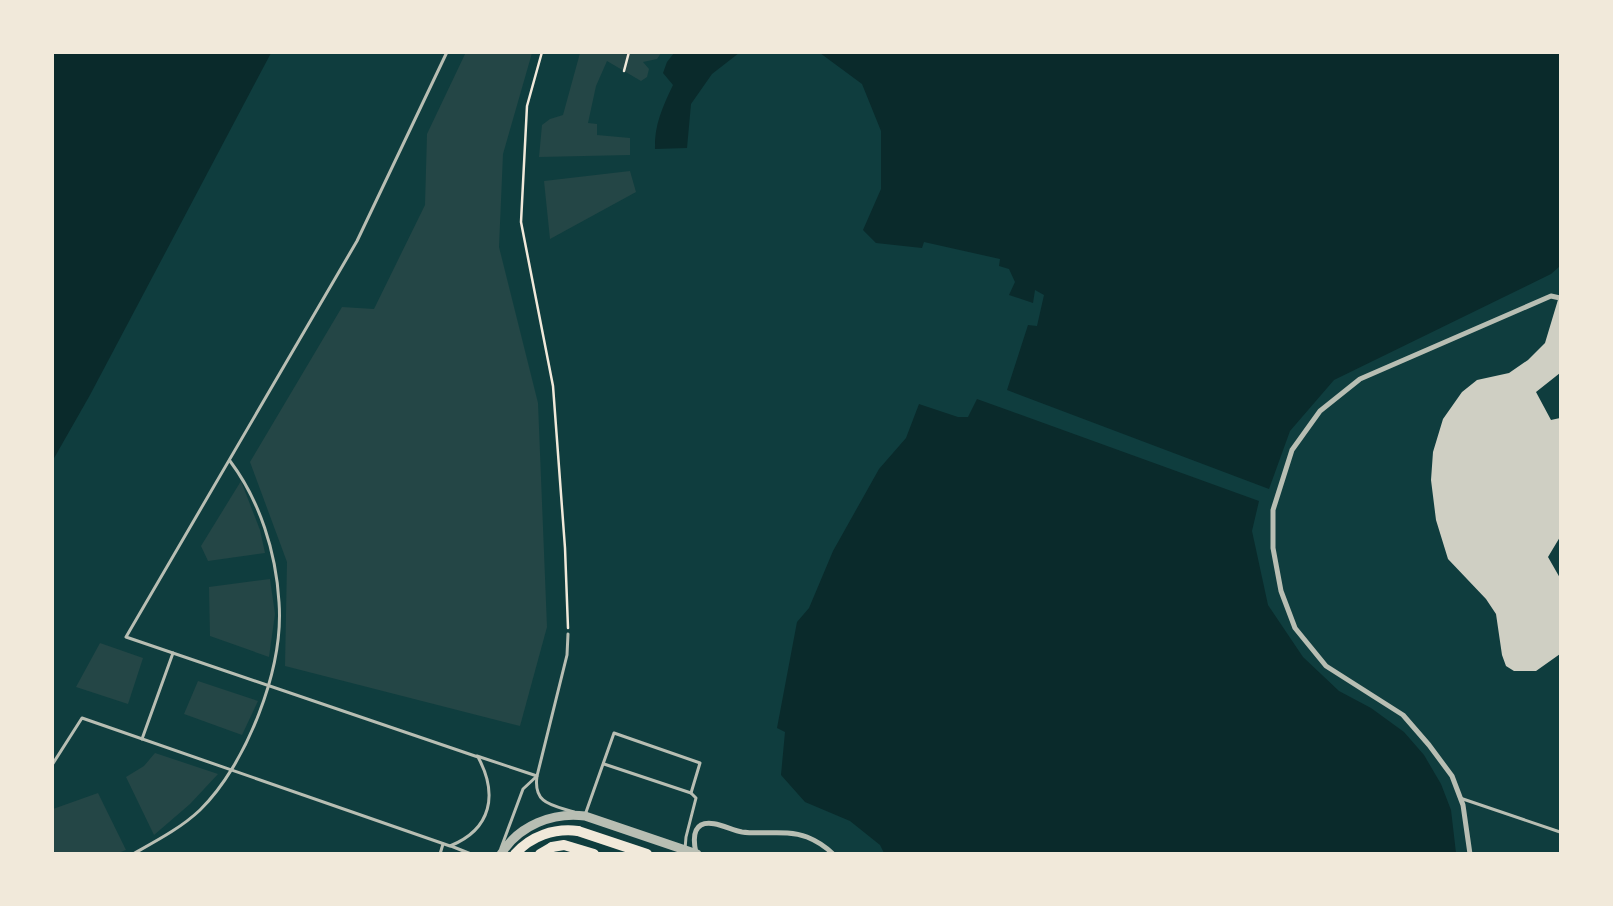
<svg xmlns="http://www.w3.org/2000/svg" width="1613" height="906" font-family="'Space Grotesk',sans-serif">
	<rect width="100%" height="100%" fill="#0f3d3e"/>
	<!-- green -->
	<g fill="#244646">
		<path d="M466,52L532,53L503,154L499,247L538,403L547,627L520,726L285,666L287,562L250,462L342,307L374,309L425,205L427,134Z"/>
		<path d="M580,53H661L657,59L643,62L649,69L647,77L641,81L607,61L596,86L588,123L597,124V135L630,138V155L539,157L542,125L550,119L563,115Z"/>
		<path d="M630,171L636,192L550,239L544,181Z"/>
		<path d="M241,481L260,530L265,553L208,561L201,546Z"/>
		<path d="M270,579L275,614L269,657L210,636L209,587Z"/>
		<path d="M100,643L143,658L128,704L76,687Z"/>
		<path d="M198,681L258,701L242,735L184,714Z"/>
		<path d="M155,753L218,774L190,804L154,835L126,777L144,766Z"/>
		<path d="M98,793L126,850L118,853H53V809Z"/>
	</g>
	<!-- water -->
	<g fill="#0a2a2b">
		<path d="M53,52L271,53L90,395L53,460Z"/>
		<path d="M674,53H739L712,74L691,104L687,148L655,149C654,125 663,106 673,85L663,73L667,62Z"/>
		<path d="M820,53H1560V266L1551,274L1334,380L1290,431L1269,489L1007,390L1028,325L1037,326L1044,295L1035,290L1033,303L1009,295L1015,282L1009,269L999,266L1000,259L924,242L922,248L876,243L863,230L881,189V131L862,84Z"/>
		<path d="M977,399L1259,501L1252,531L1268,605L1303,657L1339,691L1371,708L1404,732L1424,755L1441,784L1451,810L1456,853H884L880,845L850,821L805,802L781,775L785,732L777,728L797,622L809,608L833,551L879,469L906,438L919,404L958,417H968Z"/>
	</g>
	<!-- building -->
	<path fill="#cfcfc3" d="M1560,293V373L1536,392L1551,420L1560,418V537L1548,557L1560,578V654L1536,671H1514L1506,666L1502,655L1496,614L1486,599L1448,559L1436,520L1431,480L1433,452L1443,419L1462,392L1477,380L1509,373L1528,360L1545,343Z"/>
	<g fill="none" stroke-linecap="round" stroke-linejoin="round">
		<!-- path -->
		<g stroke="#f1e9da" stroke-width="2.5">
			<path d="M542,52L527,106L521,222L553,386L565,548L568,628"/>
			<path d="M624,71L629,52"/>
		</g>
		<!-- service -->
		<g stroke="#b8beb3" stroke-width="3">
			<path d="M142,739L173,653"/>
			<path d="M477,756L537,776C533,804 552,805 574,812"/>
			<path d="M604,764L691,793"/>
			<path d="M52,765L82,718L450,846C492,829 498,794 478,757L126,637L357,241L447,52"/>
			<path d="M1460,798L1560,832"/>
			<path d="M585,815L614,733L700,763L691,793L696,798L686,837L685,849"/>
			<path d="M451,846L471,854"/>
			<path d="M501,848L523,789L537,776L567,655L568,634"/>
			<path d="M133,854C156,841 181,828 200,810C247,764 284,668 279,602C276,552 260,501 230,461"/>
			<path d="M440,854L443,844"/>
		</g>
		<!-- minor -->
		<g stroke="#b8beb3" stroke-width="5">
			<path d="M696,853C694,844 692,830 701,825C712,819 730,830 742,832C763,835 786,829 807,837C817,841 825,846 833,854"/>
			<path d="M1470,854L1463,805L1452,776L1429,745L1403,715L1326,666L1295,628L1281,591L1273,548V510L1292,450L1320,411L1360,379L1551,296L1560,298"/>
		</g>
		<!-- tertiary -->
		<path stroke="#b8beb3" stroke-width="9" d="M501,854C519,825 553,812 585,816L697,854"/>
		<!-- secondary -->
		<g stroke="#f1e9da" stroke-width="10">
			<path d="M515,854C531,836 554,828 578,831"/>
			<path d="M540,854L552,847"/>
		</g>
		<!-- primary -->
		<g stroke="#f1e9da" stroke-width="10">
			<path d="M578,831L647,854"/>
			<path d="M552,847L564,845L594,854"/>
		</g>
	</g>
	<!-- border -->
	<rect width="1613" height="906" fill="none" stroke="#f1e9da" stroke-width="108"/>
</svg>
